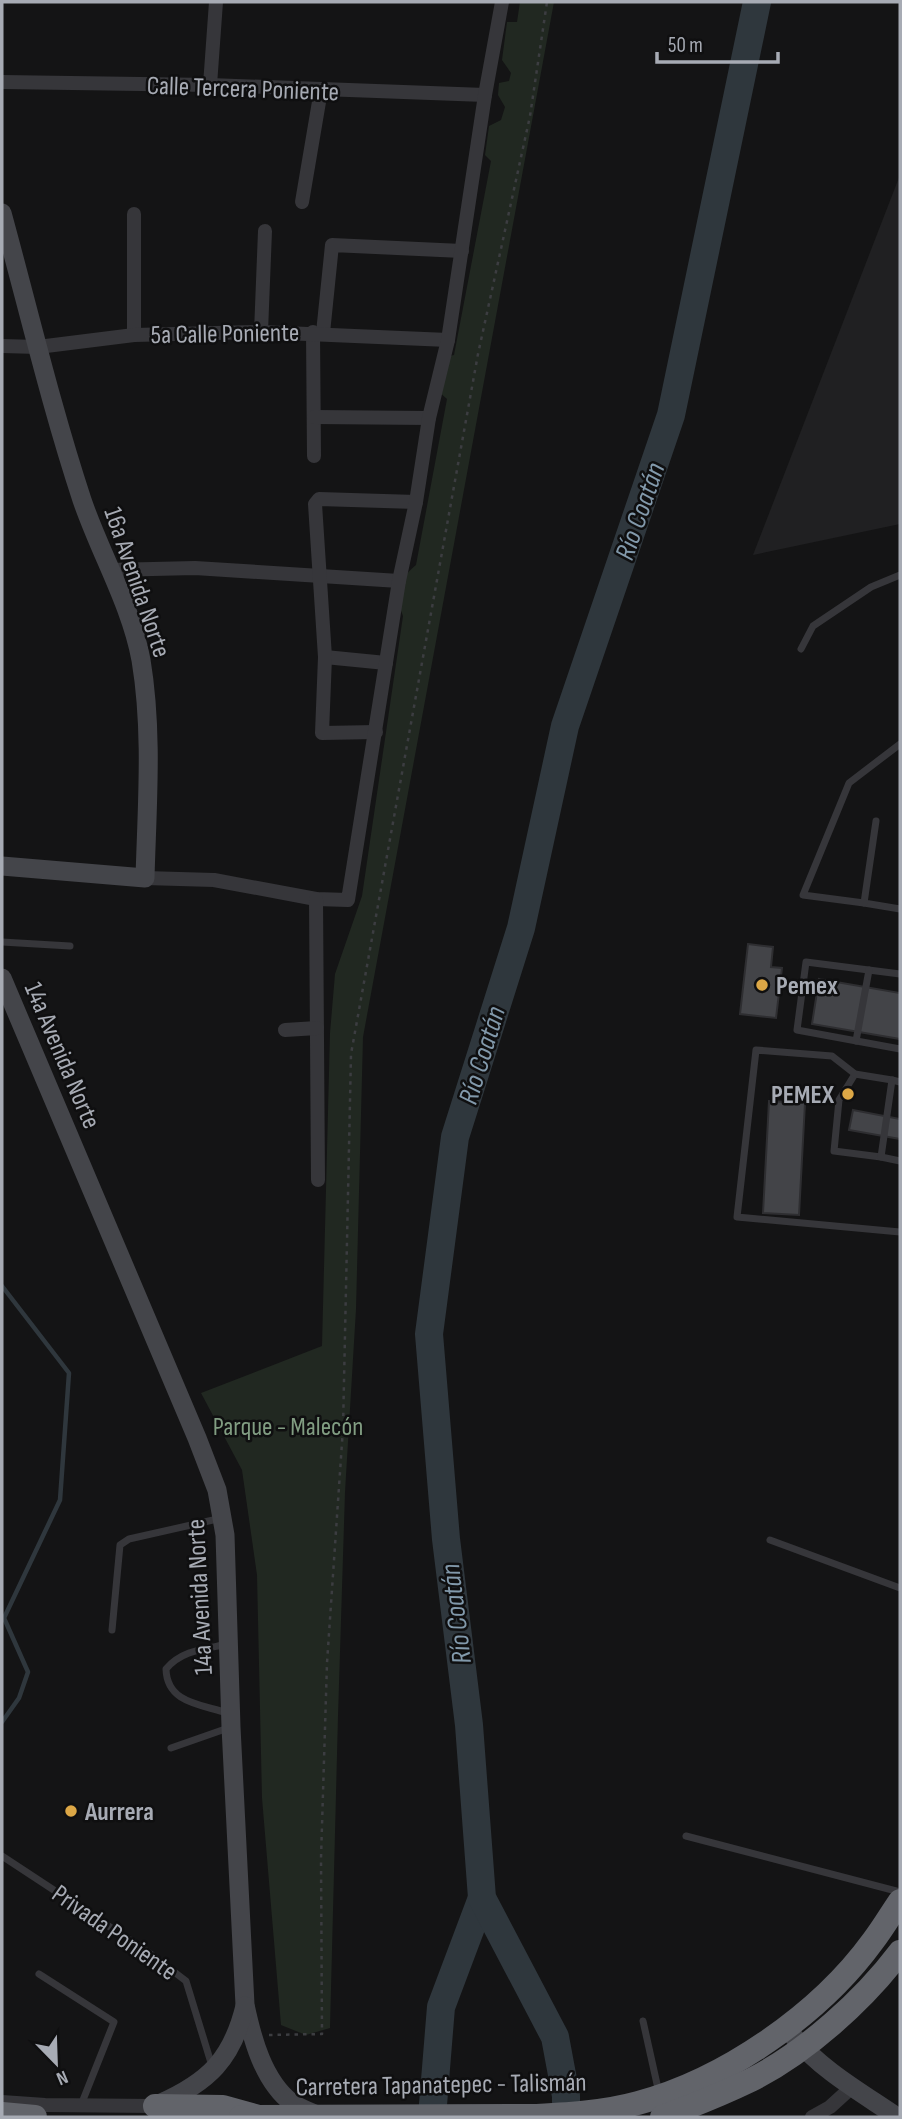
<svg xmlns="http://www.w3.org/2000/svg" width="902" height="2119" font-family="'Sofia Sans Condensed',sans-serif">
	<rect width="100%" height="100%" fill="#141415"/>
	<!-- built -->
	<path fill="#202022" d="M900,175V524L753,555Z"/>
	<!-- green -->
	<path fill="#212821" d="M520,2H554L363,1037L356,1309L345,1492L338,1716L330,2028L306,2035L281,2025L262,1798L257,1575L242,1470L201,1393L322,1346L330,1033L335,974L362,896L403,616C394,593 397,581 416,565L447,399L438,391L445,357L454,355L491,161L485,155L489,126L501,120L505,107L498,95L499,83L509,81L511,73L502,60L507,22H517Z"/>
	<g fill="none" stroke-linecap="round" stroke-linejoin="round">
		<!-- stream -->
		<path stroke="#2f373d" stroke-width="4.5" d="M2,1286L69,1373L60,1500L4,1618L28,1672L19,1698L2,1722"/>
		<!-- river -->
		<g stroke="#2f373d" stroke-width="28">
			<path d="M432,2117L441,2007L482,1898"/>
			<path d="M566,2117V2096L555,2037L482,1898L469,1725L446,1539L429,1334L455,1137L521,928L565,726L671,415L757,2"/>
		</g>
	</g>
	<!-- building -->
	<g fill="#434448" stroke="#2e2e31" stroke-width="2">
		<path d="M748,944L773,947L771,967L782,968L776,1018L740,1014Z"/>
		<path d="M819,979L900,993V1039L812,1024Z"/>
		<path d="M769,1101L805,1103L799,1215L763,1213Z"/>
		<path d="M853,1110L900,1119V1139L849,1130Z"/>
	</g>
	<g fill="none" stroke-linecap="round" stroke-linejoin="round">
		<!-- path -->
		<path stroke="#3c3d41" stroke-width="2.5" stroke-dasharray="3.5 5" stroke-linecap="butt" d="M269,2035L322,2034L321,1858L327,1663L343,1428L351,1054L478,354L530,116L547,2"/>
		<!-- lane -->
		<g stroke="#36363a" stroke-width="7">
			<path d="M801,649L813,626L871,587L900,575"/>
			<path d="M876,821L864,903L900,909"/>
			<path d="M864,903L803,895L849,783L900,744"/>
			<path d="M2,942L70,946"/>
			<path d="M900,974L806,962L797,1030L900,1049"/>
			<path d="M856,1041L869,970"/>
			<path d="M855,1074L839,1100L834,1151L881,1157"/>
			<path d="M892,1080L855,1074L832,1056L756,1050L737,1217L900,1232"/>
			<path d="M900,1082L892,1080L881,1157L900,1161"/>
			<path d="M770,1540L900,1588"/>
			<path d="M112,1630L120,1545L129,1539L222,1518"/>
			<path d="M227,1713C200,1704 167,1703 166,1669C182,1650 205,1649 228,1644"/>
			<path d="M171,1748L231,1727"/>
			<path d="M686,1836L900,1892"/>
			<path d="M2,1856L148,1952L186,1981L212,2066"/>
			<path d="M39,1974L114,2022L81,2105"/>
			<path d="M643,2021L659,2093"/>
		</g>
		<!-- street -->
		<g stroke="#36363a" stroke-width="14">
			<path d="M2,82L210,85L485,95"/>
			<path d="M210,85L216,2"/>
			<path d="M302,202L321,90"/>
			<path d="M134,214V335"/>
			<path d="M261,332L265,231"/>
			<path d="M313,332L314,456"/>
			<path d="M323,333L332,245L462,251"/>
			<path d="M2,346L38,347L134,335L261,332L448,340"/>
			<path d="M314,417L429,418"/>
			<path d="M110,570L195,568L399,581"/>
			<path d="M325,657L386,663"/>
			<path d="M376,732L322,733L325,657L315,504L319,499L416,502"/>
			<path d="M145,878L214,880L316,899L348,900L399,581L416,502L429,418L448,340L485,95L502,2"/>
			<path d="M316,899L318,1180"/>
			<path d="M285,1030L317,1028"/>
			<path d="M2,2102L45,2105L155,2106"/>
			<path d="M812,2117L830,2107L852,2087"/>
		</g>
		<!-- secondary -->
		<g stroke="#44454a" stroke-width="19">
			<path d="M2,213C28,308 51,406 82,500C100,553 131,605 141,660C153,732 147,805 145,878L2,866"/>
			<path d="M2,978L197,1438L217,1490L225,1535L231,1727L245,2005C252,2038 263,2081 292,2103C299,2108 308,2111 317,2115"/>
			<path d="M794,2037C821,2070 862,2093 897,2117"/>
			<path d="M159,2104C209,2082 232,2059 245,2006"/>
		</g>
		<!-- highway -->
		<g stroke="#62646a" stroke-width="24">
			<path d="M155,2106L223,2107L259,2117"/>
			<path d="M2,2114L35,2117"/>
			<path d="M241,2117L537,2116C571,2114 605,2112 638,2103C725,2080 820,2014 873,1941C883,1928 891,1914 900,1901"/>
			<path d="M662,2117C692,2106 722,2094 751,2080C806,2052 863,2001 900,1952"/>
		</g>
	</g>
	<!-- markers -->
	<g fill="#dca746" stroke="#0f0f10" stroke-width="2.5">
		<circle cx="762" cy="985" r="7"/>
		<circle cx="848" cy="1094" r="7"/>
		<circle cx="71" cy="1811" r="7"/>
	</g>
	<g text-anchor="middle" stroke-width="5" stroke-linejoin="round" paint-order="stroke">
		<!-- street labels -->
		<g font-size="26" fill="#a7abb4" stroke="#0f0f10">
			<text transform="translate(243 88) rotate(2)" y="9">Calle Tercera Poniente</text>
			<text transform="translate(225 333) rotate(-1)" y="9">5a Calle Poniente</text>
			<text transform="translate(138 582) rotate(71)" y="9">16a Avenida Norte</text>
			<text transform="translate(63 1055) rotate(67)" y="9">14a Avenida Norte</text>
			<text transform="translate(199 1597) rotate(-93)" y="9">14a Avenida Norte</text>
			<text transform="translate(115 1932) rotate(35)" y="9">Privada Poniente</text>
			<text transform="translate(441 2084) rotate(-1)" y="9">Carretera Tapanatepec - Talismán</text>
		</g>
		<!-- poi labels -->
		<g font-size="26" font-weight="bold" fill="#a7abb4" stroke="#0f0f10" text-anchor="start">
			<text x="776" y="994">Pemex</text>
			<text x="834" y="1103" text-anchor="end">PEMEX</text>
			<text x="85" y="1820">Aurrera</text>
		</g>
		<!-- park labels -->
		<g font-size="26" fill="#819d82" stroke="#0f0f10">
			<text x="288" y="1435">Parque - Malecón</text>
		</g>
		<!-- water labels -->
		<g font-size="28" font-style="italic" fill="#8299ab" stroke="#0f0f10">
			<text transform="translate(639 511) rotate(-71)" y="10">Río Coatán</text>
			<text transform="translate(481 1055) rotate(-73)" y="10">Río Coatán</text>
			<text transform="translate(455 1614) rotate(-97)" y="10">Río Coatán</text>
		</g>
	</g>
	<!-- border -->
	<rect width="902" height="2119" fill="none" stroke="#a7abb4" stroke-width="7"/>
	<!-- north arrow -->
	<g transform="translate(56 2063) rotate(157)" stroke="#0f0f10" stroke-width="5" paint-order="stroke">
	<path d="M0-5L12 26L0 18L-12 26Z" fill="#a7abb4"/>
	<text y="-10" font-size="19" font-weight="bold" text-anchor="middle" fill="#a7abb4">N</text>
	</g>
	<!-- scale -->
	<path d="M657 52v10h121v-10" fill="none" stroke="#a7abb4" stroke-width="3.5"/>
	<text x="668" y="52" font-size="21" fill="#a7abb4" stroke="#0f0f10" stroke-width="5" paint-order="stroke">50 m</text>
</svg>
